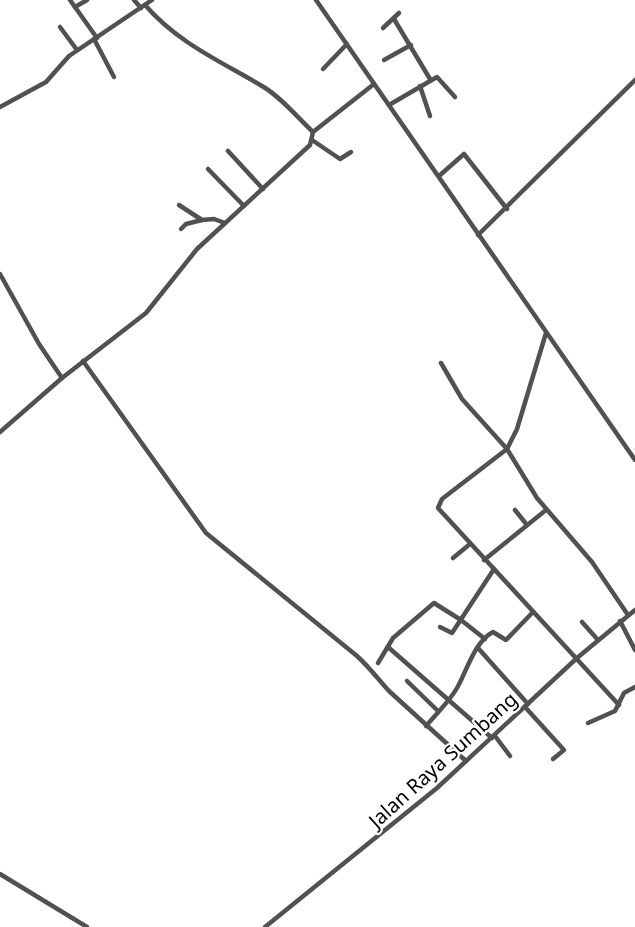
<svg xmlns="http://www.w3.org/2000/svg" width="635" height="927" font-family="'Noto Sans',sans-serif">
	<rect width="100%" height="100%" fill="#fff"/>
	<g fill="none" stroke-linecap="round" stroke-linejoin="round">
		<!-- minor -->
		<g stroke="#515151" stroke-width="4.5">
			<path d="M70,0L97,38"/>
			<path d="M134,0L141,8"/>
			<path d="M316,0L635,460"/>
			<path d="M145,5C178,43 220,61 262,86C281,97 297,117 313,132"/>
			<path d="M75,7L87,0"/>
			<path d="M394,19L430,79"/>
			<path d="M60,27L77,50"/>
			<path d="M383,28L399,13"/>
			<path d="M94,39L114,77"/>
			<path d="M384,60L411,45"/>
			<path d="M323,69L347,44"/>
			<path d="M420,86L430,116"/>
			<path d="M389,105L437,77L455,97"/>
			<path d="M0,107L46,82L69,56L152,0"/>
			<path d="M312,140L340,159L351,152"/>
			<path d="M228,151L263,189"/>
			<path d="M208,169L244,206"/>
			<path d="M439,176L464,154L507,209"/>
			<path d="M179,205L202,220L214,219L225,223"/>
			<path d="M181,229L186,224L202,220"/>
			<path d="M478,235L635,80"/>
			<path d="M0,274L39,344L62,378"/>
			<path d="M546,333L517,429L507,449L442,499L438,508L619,705"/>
			<path d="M83,361L206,533L357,656C370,668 378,679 389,691L466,761"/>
			<path d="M441,363L462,399L507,449L537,498L592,562L628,615"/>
			<path d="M0,432L62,378L146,313L197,249L310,145L313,132L374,84"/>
			<path d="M515,510L527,525"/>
			<path d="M453,558L470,544"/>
			<path d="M484,560L546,510"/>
			<path d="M620,621L635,650"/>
			<path d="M582,622L598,640"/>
			<path d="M440,627L452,633L494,569"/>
			<path d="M388,647L492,738"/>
			<path d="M478,648L528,704"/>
			<path d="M378,663L393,638L434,603L461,620L485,639"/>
			<path d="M407,681L438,711"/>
			<path d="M525,707L564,750L553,759"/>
			<path d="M588,723L615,711L624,693L635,687"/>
			<path d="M426,726C436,714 449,702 457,688C467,671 474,642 493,632L506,640L533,612"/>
			<path d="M495,736L510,756"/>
			<path d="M0,874L87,927"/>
			<path d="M265,927L437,788L577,658L635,610"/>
		</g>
	</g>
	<g text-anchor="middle" stroke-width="4.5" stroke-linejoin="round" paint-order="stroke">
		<!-- street labels -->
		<g font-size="20" fill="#000" stroke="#fff">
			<text transform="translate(443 760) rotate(-42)" y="7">Jalan Raya Sumbang</text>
		</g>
	</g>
</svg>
